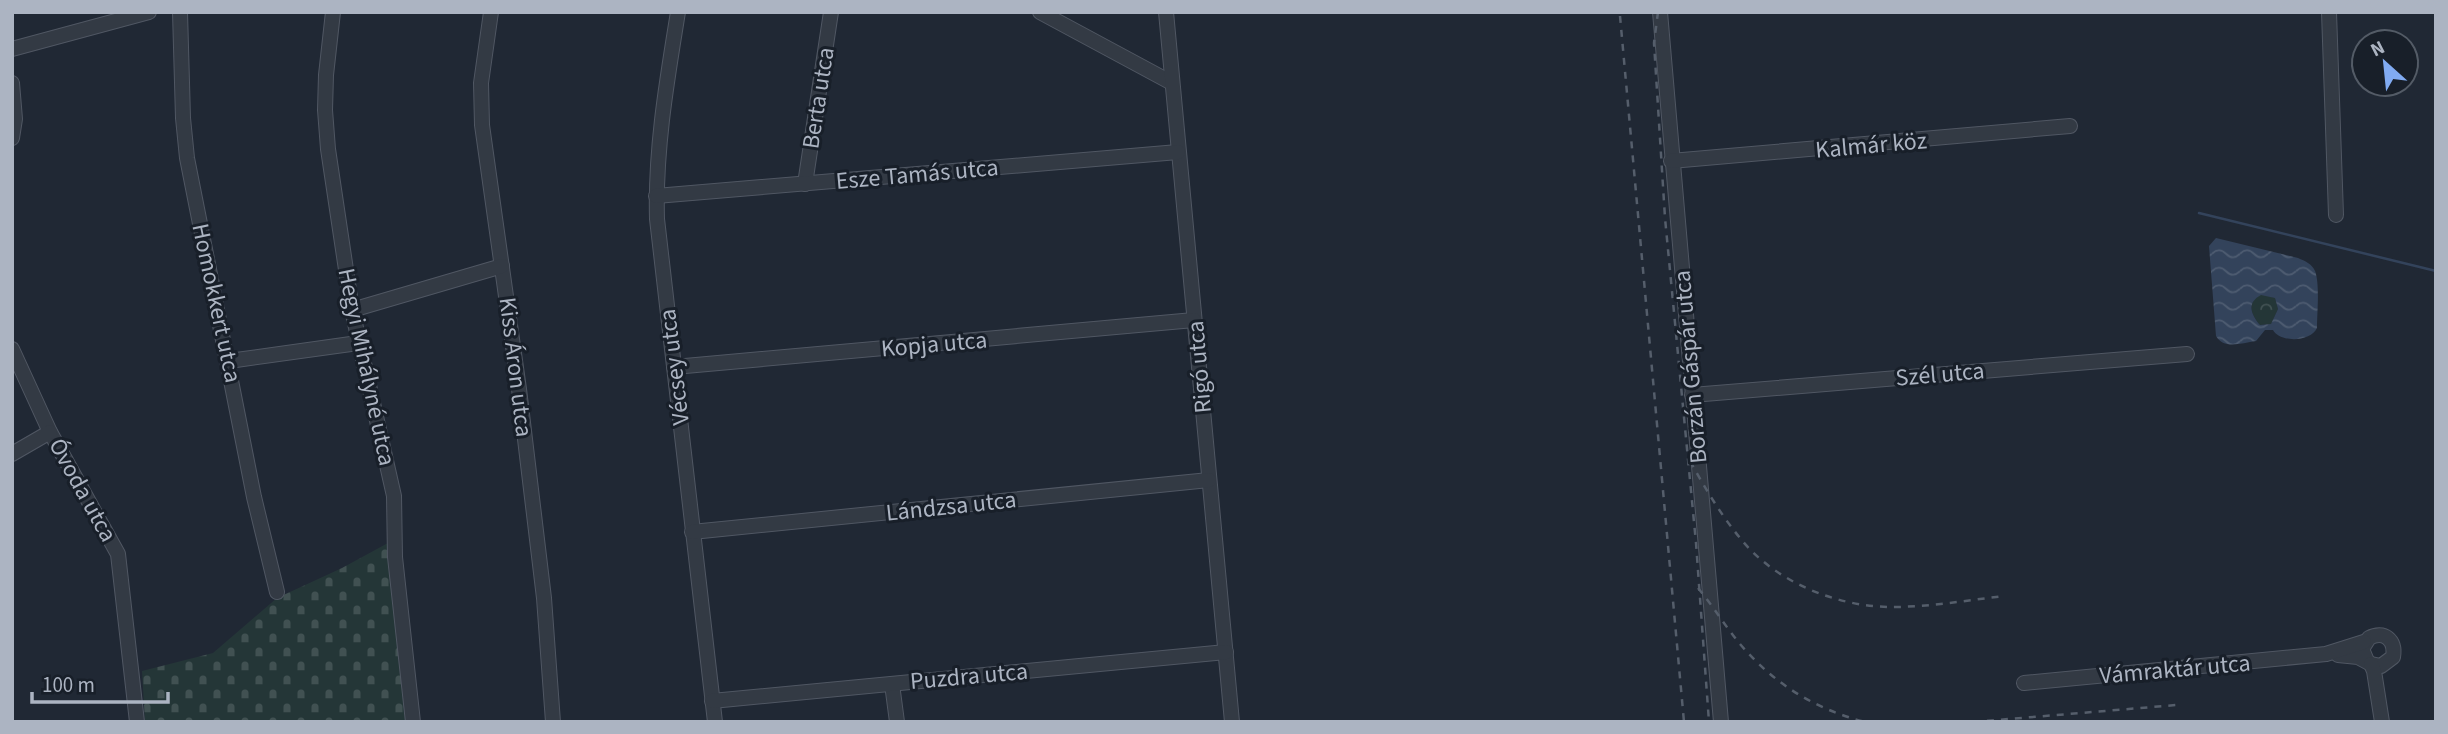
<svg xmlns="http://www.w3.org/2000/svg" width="2448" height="734" font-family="'Source Sans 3',sans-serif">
	<defs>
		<pattern id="cemetery-stones" width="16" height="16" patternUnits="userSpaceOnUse" patternTransform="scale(1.75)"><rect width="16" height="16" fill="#243637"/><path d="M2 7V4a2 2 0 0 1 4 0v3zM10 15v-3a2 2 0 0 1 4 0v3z" fill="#415152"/></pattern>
		<pattern id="park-crowns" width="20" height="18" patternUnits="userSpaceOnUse" patternTransform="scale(1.75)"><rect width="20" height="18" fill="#243637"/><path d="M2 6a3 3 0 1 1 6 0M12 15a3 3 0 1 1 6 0" fill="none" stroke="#415152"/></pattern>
		<pattern id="water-waves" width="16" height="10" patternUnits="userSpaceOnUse" patternTransform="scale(1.75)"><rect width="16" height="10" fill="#33435b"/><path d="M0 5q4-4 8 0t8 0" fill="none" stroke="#4e5c71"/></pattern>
	</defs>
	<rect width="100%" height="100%" fill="#202834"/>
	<!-- cemetery -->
	<path fill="url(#cemetery-stones)" d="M388,543L408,722H145L142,671L213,653L277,598L342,568Z"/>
	<!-- park -->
	<path fill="url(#park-crowns)" d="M2261,294L2275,298L2278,309L2271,324L2260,325C2251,314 2246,303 2261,294Z"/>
	<!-- water -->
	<path fill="url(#water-waves)" fill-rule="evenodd" d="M2216,238L2298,258C2305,261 2312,264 2315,271C2320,284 2317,313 2317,328C2311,342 2280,343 2273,330H2265L2256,341C2241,343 2224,350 2216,336L2209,246ZM2261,295L2275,298L2278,309L2271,324L2260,325C2251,314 2246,303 2261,295Z"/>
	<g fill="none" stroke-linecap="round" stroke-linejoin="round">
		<!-- stream -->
		<path stroke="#33435b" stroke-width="2.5" d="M2199,213L2436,271"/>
		<defs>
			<g id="minor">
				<path d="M180,12L183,118L187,158L254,497L277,592"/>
				<path d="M333,12L326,75L325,110L328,149L352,310L394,496L395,557L413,722"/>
				<path d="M491,12L481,83L482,125L519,389L544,598L553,722"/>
				<path d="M678,12C667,80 655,149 657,219L715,722"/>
				<path d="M1040,12L1172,83"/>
				<path d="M1166,12L1232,722"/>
				<path d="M1660,12L1721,722"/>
				<path d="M2329,12L2336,215"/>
				<path d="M12,49L149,12"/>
				<path d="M12,83L15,119L12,138"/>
				<path d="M1671,161L2070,126"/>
				<path d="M805,184L831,12"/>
				<path d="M656,196L1178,152"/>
				<path d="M352,310L502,266"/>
				<path d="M12,349L50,432L118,554L137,722"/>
				<path d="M229,361L358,343"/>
				<path d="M674,367L1194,320"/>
				<path d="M1692,395L2187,354"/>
				<path d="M12,454L50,432"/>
				<path d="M692,532L1209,480"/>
				<path d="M2338,655L2358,657L2371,664L2381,666L2393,657C2396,640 2384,630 2369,638L2362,649L2367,661"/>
				<path d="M2371,664L2374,671L2382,722"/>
				<path d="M2024,683L2326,654L2364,642"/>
				<path d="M892,684L897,722"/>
				<path d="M712,701L1226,652"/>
			</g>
		</defs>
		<!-- minor casing -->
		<use href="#minor" stroke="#505763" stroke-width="16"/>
		<!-- minor -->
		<use href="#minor" stroke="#333a44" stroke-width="14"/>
		<!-- rail -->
		<g stroke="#555e6b" stroke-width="2.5" stroke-dasharray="7 7" stroke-linecap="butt">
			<path d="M1658,12L1654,43L1665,218L1696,543L1709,722"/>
			<path d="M1620,16L1684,722"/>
			<path d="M1690,461C1705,488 1721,515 1740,538C1775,582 1837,607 1892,607C1930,607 1968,600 2005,596"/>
			<path d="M1698,588C1713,606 1725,626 1740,644C1774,684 1815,709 1865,722"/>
			<path d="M1973,722L2176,705"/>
		</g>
	</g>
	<g text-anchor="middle" stroke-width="6" stroke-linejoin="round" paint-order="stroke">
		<!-- street labels -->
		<g font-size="24" fill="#acb4c2" stroke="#181f29">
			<text transform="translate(818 98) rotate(-81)" y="8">Berta utca</text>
			<text transform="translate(1871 145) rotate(-5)" y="8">Kalmár köz</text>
			<text transform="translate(917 174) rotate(-5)" y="8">Esze Tamás utca</text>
			<text transform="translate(217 303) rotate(78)" y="8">Homokkert utca</text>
			<text transform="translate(934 344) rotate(-5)" y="8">Kopja utca</text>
			<text transform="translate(367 367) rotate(78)" y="8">Hegyi Mihályné utca</text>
			<text transform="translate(516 367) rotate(83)" y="8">Kiss Áron utca</text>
			<text transform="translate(674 367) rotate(-97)" y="8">Vécsey utca</text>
			<text transform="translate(1199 367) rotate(-95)" y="8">Rigó utca</text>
			<text transform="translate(1690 367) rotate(-95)" y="8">Borzán Gáspár utca</text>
			<text transform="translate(1940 374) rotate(-5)" y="8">Szél utca</text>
			<text transform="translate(83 490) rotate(61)" y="8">Óvoda utca</text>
			<text transform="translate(951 506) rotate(-6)" y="8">Lándzsa utca</text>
			<text transform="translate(2175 669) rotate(-5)" y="8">Vámraktár utca</text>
			<text transform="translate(969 676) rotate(-5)" y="8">Puzdra utca</text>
		</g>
	</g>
	<!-- border -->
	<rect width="2448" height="734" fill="none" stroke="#acb4c2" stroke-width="28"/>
	<!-- north arrow -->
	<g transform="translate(2385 63) rotate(333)"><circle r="33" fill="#181f29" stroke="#535b66" stroke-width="2"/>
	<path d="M0-5L12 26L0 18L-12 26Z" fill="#81abf2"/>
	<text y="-10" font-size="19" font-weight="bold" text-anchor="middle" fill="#acb4c2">N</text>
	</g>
	<!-- scale -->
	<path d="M32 692v10h136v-10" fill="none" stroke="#acb4c2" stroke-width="3.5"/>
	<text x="42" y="692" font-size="21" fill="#acb4c2" stroke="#181f29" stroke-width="5" paint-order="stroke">100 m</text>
</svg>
